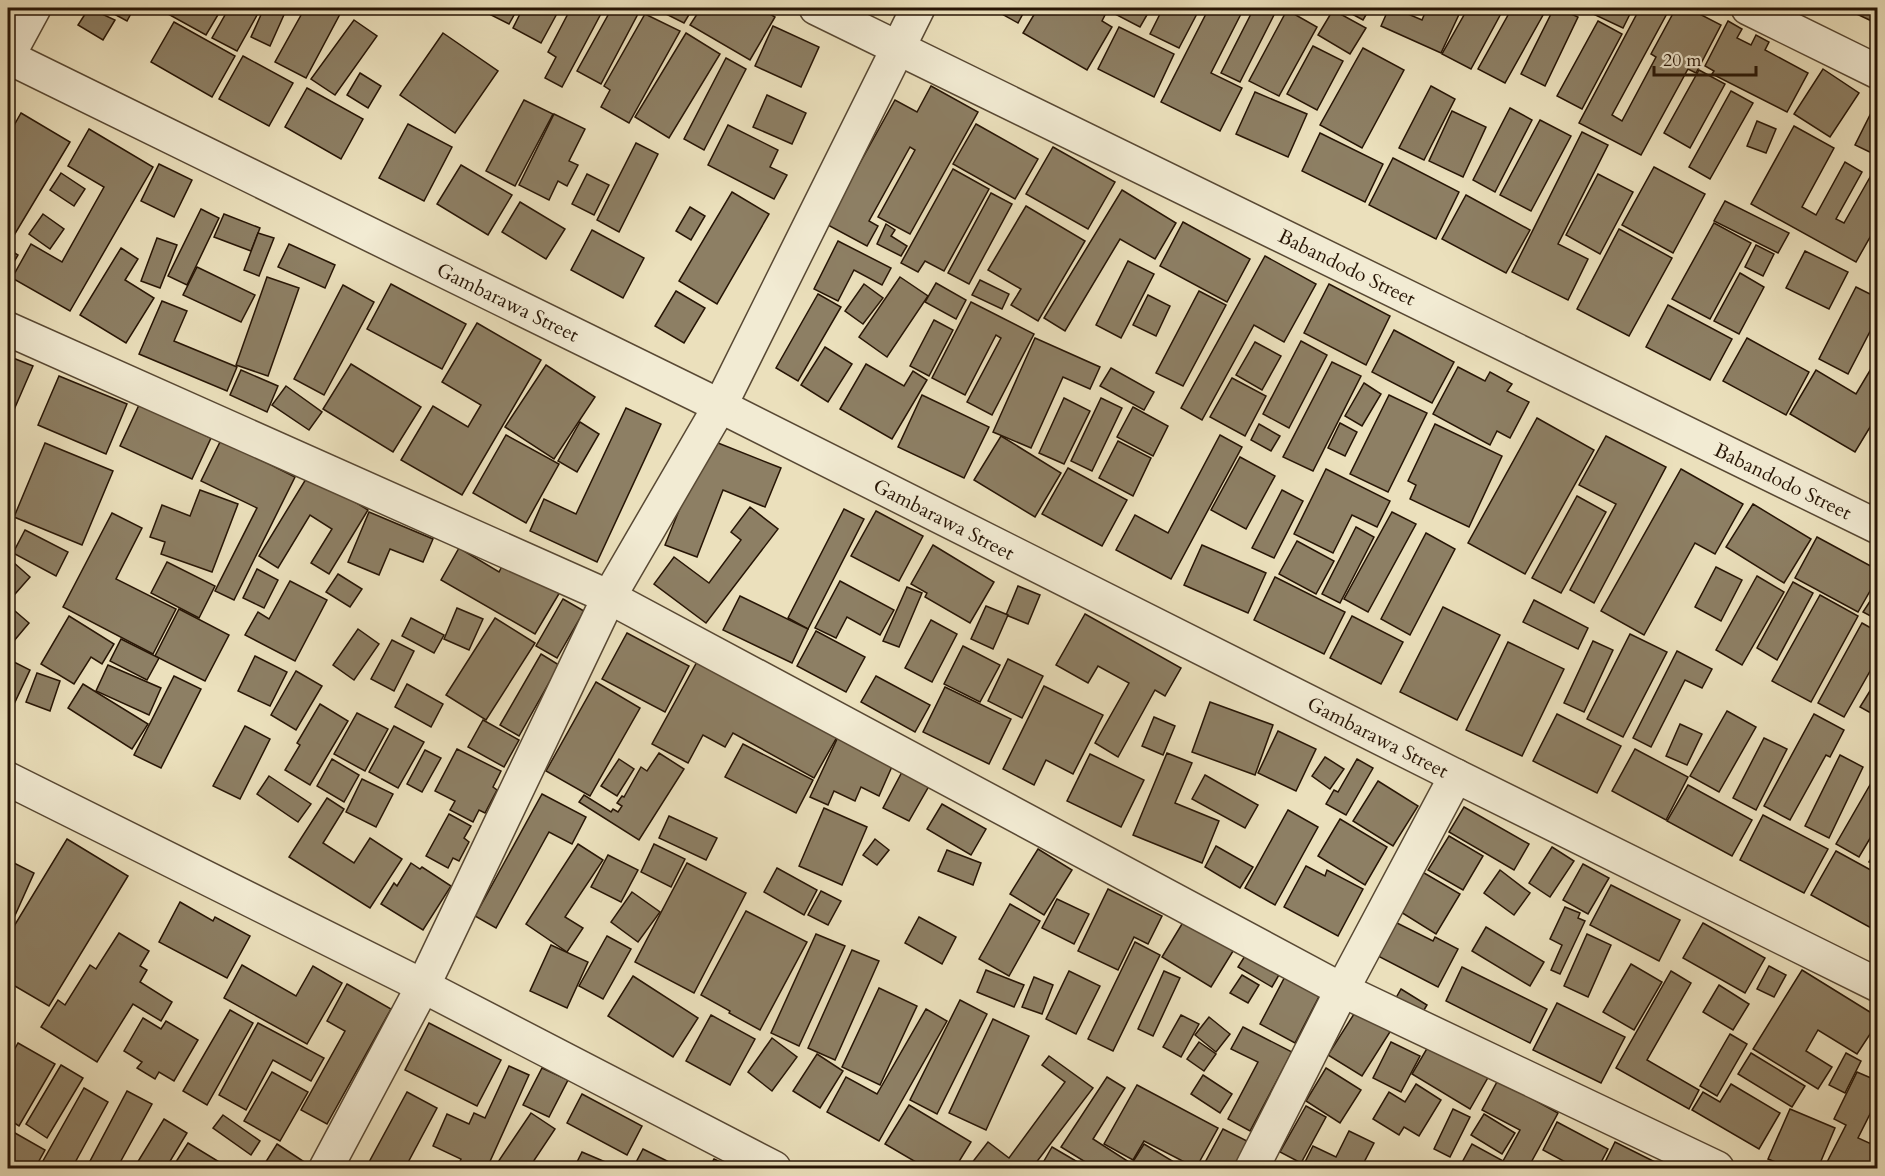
<svg xmlns="http://www.w3.org/2000/svg" width="1885" height="1176" font-family="Cardo,serif">
	<rect width="100%" height="100%" fill="#ebe0bc"/>
	<filter id="stains"><feTurbulence type="fractalNoise" baseFrequency=".00333" numOctaves="4"/><feColorMatrix values="0 0 0 0 .2 0 0 0 0 .09 0 0 0 0 .02 0 0 0 .5 -.17"/></filter>
	<radialGradient id="worn" r=".72"><stop offset=".6" stop-color="#630" stop-opacity="0"/><stop offset="1" stop-color="#630" stop-opacity=".3"/></radialGradient>
	<!-- building -->
	<g fill="#8d7f64" stroke="#271505" stroke-width="1.5">
		<path d="M89,8L115,20L103,40L78,25Z"/>
		<path d="M103,8H134L127,21Z"/>
		<path d="M172,8H222L206,35L168,14Z"/>
		<path d="M229,8H261L237,51L212,38Z"/>
		<path d="M264,8H287L270,46L251,37Z"/>
		<path d="M305,8H328L340,14L306,78L275,62Z"/>
		<path d="M487,8H518L509,24L485,12Z"/>
		<path d="M523,8H560L541,43L513,28Z"/>
		<path d="M571,8H604L562,87L545,78L556,57L548,52Z"/>
		<path d="M612,8H636L640,10L601,84L577,71Z"/>
		<path d="M654,8H693L684,23Z"/>
		<path d="M701,8H760L775,17L750,60L690,25Z"/>
		<path d="M991,8H1026L1018,23Z"/>
		<path d="M1038,8H1082L1087,10L1089,8H1092L1105,15L1102,21L1112,27L1087,70L1023,33Z"/>
		<path d="M1119,8H1151L1140,27L1115,14Z"/>
		<path d="M1163,8H1200L1179,48L1150,34Z"/>
		<path d="M1209,8H1244L1211,73L1242,88L1220,131L1161,102Z"/>
		<path d="M1254,8L1277,9L1240,82L1221,73Z"/>
		<path d="M1341,8H1370L1363,20Z"/>
		<path d="M1389,8H1394L1422,20L1427,8H1462L1441,53L1381,26Z"/>
		<path d="M1468,8H1504L1471,69L1442,54Z"/>
		<path d="M1512,8H1547L1505,83L1478,69Z"/>
		<path d="M1554,8H1558L1578,17L1545,86L1521,74Z"/>
		<path d="M1594,8H1633L1623,28L1591,13Z"/>
		<path d="M1640,8H1670L1612,115L1622,121L1656,57L1651,54L1676,8H1688L1721,25L1696,73L1688,69L1641,155L1579,123Z"/>
		<path d="M1844,8H1878V24Z"/>
		<path d="M1287,10L1317,27L1279,96L1249,81Z"/>
		<path d="M1333,10L1366,28L1350,54L1318,35Z"/>
		<path d="M645,14L680,31L629,123L601,107L610,90L604,86Z"/>
		<path d="M354,20L377,36L335,95L311,79Z"/>
		<path d="M1598,21L1622,34L1582,109L1557,96Z"/>
		<path d="M1728,21L1742,29L1737,38L1751,45L1756,35L1769,42L1765,50L1808,73L1787,112L1712,74L1714,71L1705,66Z"/>
		<path d="M174,22L235,56L212,97L151,62Z"/>
		<path d="M773,26L819,47L801,87L755,66Z"/>
		<path d="M1119,27L1174,54L1154,97L1098,69Z"/>
		<path d="M443,33L498,71L455,133L400,95Z"/>
		<path d="M686,33L720,54L669,138L635,117Z"/>
		<path d="M1313,46L1343,61L1317,110L1287,94Z"/>
		<path d="M1363,48L1404,70L1362,148L1320,125Z"/>
		<path d="M243,56L293,83L269,126L219,99Z"/>
		<path d="M726,58L746,69L704,150L684,139Z"/>
		<path d="M1823,69L1859,93L1830,137L1794,114Z"/>
		<path d="M1699,70L1725,84L1690,148L1664,133Z"/>
		<path d="M360,73L381,86L368,108L347,95Z"/>
		<path d="M931,86L978,112L910,234L878,217L915,150L910,147L869,221L878,226L867,246L826,224L895,100L917,112Z"/>
		<path d="M1431,86L1455,99L1424,160L1399,148Z"/>
		<path d="M307,88L363,119L341,159L285,127Z"/>
		<path d="M1731,91L1753,103L1710,179L1689,167Z"/>
		<path d="M1255,92L1307,114L1288,157L1236,134Z"/>
		<path d="M767,95L806,113L792,144L753,127Z"/>
		<path d="M524,100L553,114L515,186L486,171Z"/>
		<path d="M1877,101H1878V156L1855,145Z"/>
		<path d="M1510,108L1532,120L1495,192L1473,180Z"/>
		<path d="M1452,111L1486,127L1463,177L1429,161Z"/>
		<path d="M21,113L70,142L10,242L8,240V136Z"/>
		<path d="M554,114L585,129L569,161L578,165L567,186L558,181L549,200L519,185Z"/>
		<path d="M1540,120L1571,136L1531,211L1500,195Z"/>
		<path d="M1757,121L1776,129L1766,153L1747,146Z"/>
		<path d="M408,124L452,147L424,201L379,178Z"/>
		<path d="M976,124L1038,159L1015,199L953,164Z"/>
		<path d="M728,125L778,150L770,167L787,175L774,199L708,165Z"/>
		<path d="M1794,126L1834,148L1802,207L1816,215L1845,162L1862,172L1836,219L1844,223L1878,163V223L1856,262L1751,204Z"/>
		<path d="M89,129L153,167L70,311L12,278L31,244L62,262L104,187L68,166Z"/>
		<path d="M1582,132L1608,145L1558,244L1588,259L1568,300L1512,272Z"/>
		<path d="M1320,133L1383,164L1365,202L1302,171Z"/>
		<path d="M636,143L658,154L619,232L597,220Z"/>
		<path d="M1053,147L1115,182L1088,229L1026,194Z"/>
		<path d="M1393,158L1459,192L1436,239L1369,205Z"/>
		<path d="M159,164L192,180L174,217L141,201Z"/>
		<path d="M461,165L512,195L488,235L437,204Z"/>
		<path d="M1654,167L1705,194L1673,253L1622,225Z"/>
		<path d="M953,169L989,189L944,271L925,261L918,272L901,263Z"/>
		<path d="M61,173L85,189L74,206L50,190Z"/>
		<path d="M587,174L609,185L594,215L572,204Z"/>
		<path d="M1598,174L1633,192L1600,254L1566,235Z"/>
		<path d="M1122,190L1176,223L1155,259L1120,239L1065,331L1044,318Z"/>
		<path d="M732,192L769,214L717,304L679,281Z"/>
		<path d="M991,193L1012,204L969,284L948,273Z"/>
		<path d="M1466,195L1530,230L1506,273L1442,239Z"/>
		<path d="M1725,201L1789,233L1778,253L1714,221Z"/>
		<path d="M520,202L565,229L546,259L502,232Z"/>
		<path d="M1026,206L1085,241L1038,321L1011,305L1021,289L988,270Z"/>
		<path d="M690,207L705,216L691,240L676,231Z"/>
		<path d="M201,209L219,218L187,285L168,276Z"/>
		<path d="M43,214L64,229L50,249L29,234Z"/>
		<path d="M224,214L260,228L251,251L214,237Z"/>
		<path d="M1183,222L1250,259L1227,302L1160,266Z"/>
		<path d="M1714,223L1751,243L1710,319L1672,299Z"/>
		<path d="M886,224L895,230L891,236L907,246L901,256L877,244Z"/>
		<path d="M1619,229L1672,258L1629,336L1577,309Z"/>
		<path d="M592,230L644,258L623,298L571,270Z"/>
		<path d="M258,233L274,238L259,276L244,270Z"/>
		<path d="M157,238L177,245L160,288L141,281Z"/>
		<path d="M838,241L891,268L882,285L854,270L838,301L814,289Z"/>
		<path d="M289,244L335,265L325,288L278,267Z"/>
		<path d="M1756,245L1774,254L1763,276L1745,267Z"/>
		<path d="M121,248L138,259L125,280L154,298L126,343L80,315Z"/>
		<path d="M8,249L18,255L8,272Z"/>
		<path d="M1805,251L1848,272L1829,309L1786,288Z"/>
		<path d="M1265,256L1316,284L1284,342L1254,325L1202,420L1181,408Z"/>
		<path d="M1128,261L1154,274L1121,338L1096,325Z"/>
		<path d="M197,267L255,295L241,322L183,295Z"/>
		<path d="M1740,273L1764,287L1739,334L1714,321Z"/>
		<path d="M267,277L299,288L268,376L236,365Z"/>
		<path d="M900,277L928,296L887,357L859,337Z"/>
		<path d="M980,280L1009,294L1002,309L972,295Z"/>
		<path d="M936,283L966,300L956,319L925,302Z"/>
		<path d="M391,284L466,324L442,369L367,329Z"/>
		<path d="M864,284L883,298L863,324L845,311Z"/>
		<path d="M1329,284L1390,316L1366,365L1304,333Z"/>
		<path d="M343,285L374,302L324,395L294,379Z"/>
		<path d="M1856,287L1878,298V316L1848,374L1819,359Z"/>
		<path d="M676,291L705,308L684,343L655,326Z"/>
		<path d="M1199,291L1226,305L1183,386L1156,373Z"/>
		<path d="M818,294L841,307L798,381L776,368Z"/>
		<path d="M1148,295L1170,306L1156,336L1133,325Z"/>
		<path d="M162,301L187,311L174,341L237,367L227,391L139,354Z"/>
		<path d="M971,302L1034,334L992,415L967,402L1001,338L996,335L965,395L932,378Z"/>
		<path d="M1668,305L1732,339L1710,380L1646,347Z"/>
		<path d="M934,320L953,330L929,376L910,366Z"/>
		<path d="M477,323L541,360L462,495L401,460L433,406L468,427L481,405L442,382Z"/>
		<path d="M1394,330L1454,362L1432,403L1372,372Z"/>
		<path d="M1035,338L1100,367L1090,389L1063,377L1031,448L993,432Z"/>
		<path d="M1747,338L1809,372L1786,415L1723,381Z"/>
		<path d="M1301,341L1327,355L1289,428L1263,414Z"/>
		<path d="M1255,342L1281,356L1262,390L1236,375Z"/>
		<path d="M825,347L852,364L828,402L801,385Z"/>
		<path d="M8,356L33,366L13,412L8,410Z"/>
		<path d="M1878,357V414L1855,452L1790,414L1816,370L1856,394Z"/>
		<path d="M1332,362L1361,376L1313,471L1283,457Z"/>
		<path d="M351,364L421,407L393,452L323,409Z"/>
		<path d="M866,364L904,386L913,371L927,380L892,439L840,409Z"/>
		<path d="M546,365L595,397L554,459L505,427Z"/>
		<path d="M1458,367L1485,381L1490,372L1512,384L1507,391L1529,402L1510,438L1497,431L1490,445L1433,414Z"/>
		<path d="M1111,368L1154,392L1144,410L1100,386Z"/>
		<path d="M241,370L278,386L267,412L230,395Z"/>
		<path d="M59,376L127,404L106,454L38,425Z"/>
		<path d="M1232,378L1266,396L1245,436L1210,417Z"/>
		<path d="M1364,383L1381,394L1362,426L1345,416Z"/>
		<path d="M286,386L322,412L309,430L272,405Z"/>
		<path d="M922,395L989,427L964,478L898,447Z"/>
		<path d="M1389,395L1427,413L1388,492L1350,474Z"/>
		<path d="M1064,398L1090,411L1064,464L1039,453Z"/>
		<path d="M1101,398L1122,408L1092,471L1071,461Z"/>
		<path d="M139,405L211,438L192,479L120,446Z"/>
		<path d="M1133,407L1168,426L1153,456L1117,437Z"/>
		<path d="M626,408L661,424L597,562L530,531L544,499L576,514Z"/>
		<path d="M1537,418L1594,450L1525,574L1468,543Z"/>
		<path d="M580,422L599,434L577,472L558,461Z"/>
		<path d="M1340,423L1357,432L1345,456L1328,448Z"/>
		<path d="M1259,424L1280,436L1271,451L1251,440Z"/>
		<path d="M1435,424L1502,456L1469,527L1410,499L1416,485L1408,481Z"/>
		<path d="M506,435L559,464L526,523L473,493Z"/>
		<path d="M1220,435L1242,447L1171,579L1116,550L1135,515L1168,533Z"/>
		<path d="M1001,436L1061,473L1035,517L974,480Z"/>
		<path d="M1606,436L1666,467L1594,603L1570,590L1616,504L1579,485Z"/>
		<path d="M708,439L781,468L765,507L723,490L697,557L665,545Z"/>
		<path d="M221,440L295,477L234,600L215,591L257,508L201,481Z"/>
		<path d="M1118,441L1151,458L1133,496L1099,478Z"/>
		<path d="M45,443L113,471L82,545L14,517Z"/>
		<path d="M1240,457L1275,476L1246,529L1211,510Z"/>
		<path d="M1068,468L1127,500L1102,546L1042,514Z"/>
		<path d="M1326,469L1390,501L1377,527L1352,515L1333,553L1294,534Z"/>
		<path d="M1681,469L1743,504L1715,554L1695,543L1644,635L1601,611Z"/>
		<path d="M309,474L368,510L329,574L311,563L332,529L310,515L278,568L259,556Z"/>
		<path d="M200,490L238,504L212,572L161,554L165,542L150,537L162,505L190,516Z"/>
		<path d="M1282,490L1303,501L1274,558L1252,548Z"/>
		<path d="M1577,496L1606,512L1561,593L1532,578Z"/>
		<path d="M1753,504L1811,539L1784,583L1726,547Z"/>
		<path d="M750,507L778,529L706,623L654,584L674,557L709,583L741,540L731,532Z"/>
		<path d="M844,509L864,519L808,629L788,618Z"/>
		<path d="M876,511L923,536L899,581L851,556Z"/>
		<path d="M369,512L433,539L423,562L390,549L379,575L348,562Z"/>
		<path d="M1392,512L1416,524L1368,612L1344,599Z"/>
		<path d="M112,513L142,528L116,579L176,609L153,654L63,607Z"/>
		<path d="M1356,527L1374,537L1340,603L1322,594Z"/>
		<path d="M25,530L68,552L56,576L13,553Z"/>
		<path d="M1426,533L1455,549L1410,635L1381,619Z"/>
		<path d="M1817,537L1878,570V577L1858,612L1795,578Z"/>
		<path d="M1297,541L1334,561L1316,594L1279,574Z"/>
		<path d="M933,545L994,582L970,623L925,597L927,593L911,584Z"/>
		<path d="M1202,545L1266,573L1248,613L1184,585Z"/>
		<path d="M459,548L499,572L508,555L563,587L535,634L441,580Z"/>
		<path d="M13,562L30,577L8,602V569Z"/>
		<path d="M167,562L215,586L199,618L151,593Z"/>
		<path d="M1716,567L1742,580L1721,621L1695,607Z"/>
		<path d="M257,569L278,580L264,608L243,598Z"/>
		<path d="M338,574L362,589L350,607L326,592Z"/>
		<path d="M1757,576L1784,592L1742,665L1716,650Z"/>
		<path d="M1275,577L1345,612L1324,654L1254,620Z"/>
		<path d="M290,581L327,600L295,661L245,635L258,612L269,619Z"/>
		<path d="M840,581L894,610L880,635L847,617L836,638L815,628Z"/>
		<path d="M1793,582L1813,593L1777,660L1757,648Z"/>
		<path d="M1018,586L1040,595L1028,624L1006,615Z"/>
		<path d="M907,587L922,593L899,647L883,641Z"/>
		<path d="M1878,589V620L1863,612Z"/>
		<path d="M1820,595L1858,616L1811,702L1772,681Z"/>
		<path d="M740,596L808,629L792,663L723,630Z"/>
		<path d="M563,599L584,611L557,658L536,646Z"/>
		<path d="M1534,600L1588,628L1578,649L1523,622Z"/>
		<path d="M8,605L29,623L8,648Z"/>
		<path d="M986,606L1008,615L993,649L971,639Z"/>
		<path d="M1443,607L1500,635L1457,720L1400,692Z"/>
		<path d="M457,608L483,619L469,650L444,639Z"/>
		<path d="M179,609L229,635L205,681L155,656Z"/>
		<path d="M1085,614L1181,668L1165,696L1155,690L1118,757L1095,743L1129,683L1098,666L1088,683L1056,665Z"/>
		<path d="M69,616L114,644L102,664L91,657L74,684L41,664Z"/>
		<path d="M1352,616L1403,642L1381,684L1330,658Z"/>
		<path d="M411,618L444,635L434,653L402,636Z"/>
		<path d="M495,618L535,643L486,720L446,695Z"/>
		<path d="M931,620L957,634L932,682L905,668Z"/>
		<path d="M1862,623L1878,632V657L1844,717L1818,703Z"/>
		<path d="M358,629L379,644L354,680L333,665Z"/>
		<path d="M816,631L865,657L846,692L797,666Z"/>
		<path d="M627,633L689,666L665,712L602,679Z"/>
		<path d="M1630,634L1667,652L1623,737L1587,719Z"/>
		<path d="M121,639L159,658L147,680L110,661Z"/>
		<path d="M392,640L414,651L394,691L371,679Z"/>
		<path d="M1593,641L1613,650L1584,712L1564,703Z"/>
		<path d="M1508,642L1564,669L1522,756L1466,730Z"/>
		<path d="M963,646L1000,665L980,702L944,684Z"/>
		<path d="M1677,651L1712,669L1702,688L1685,680L1651,747L1633,738Z"/>
		<path d="M541,654L559,665L519,736L500,725Z"/>
		<path d="M255,656L287,672L270,706L238,691Z"/>
		<path d="M8,659L30,670L8,717Z"/>
		<path d="M1008,659L1043,676L1022,718L988,701Z"/>
		<path d="M698,660L837,737L814,778L733,733L725,747L703,735L688,763L652,744Z"/>
		<path d="M108,665L161,688L149,715L96,691Z"/>
		<path d="M296,671L322,686L296,730L271,715Z"/>
		<path d="M37,673L60,681L50,711L26,702Z"/>
		<path d="M174,676L201,689L161,768L134,755Z"/>
		<path d="M876,676L930,705L915,732L861,702Z"/>
		<path d="M1878,678V717L1860,707Z"/>
		<path d="M596,682L640,708L590,796L546,771Z"/>
		<path d="M83,684L148,724L132,749L68,708Z"/>
		<path d="M407,684L443,704L431,727L395,707Z"/>
		<path d="M1044,686L1103,715L1073,774L1046,760L1034,785L1003,769Z"/>
		<path d="M945,687L1011,719L989,764L923,732Z"/>
		<path d="M1210,702L1273,725L1255,775L1192,752Z"/>
		<path d="M320,704L348,721L310,785L285,770L300,745L297,743Z"/>
		<path d="M1727,711L1756,727L1719,792L1690,776Z"/>
		<path d="M357,713L388,729L365,771L334,754Z"/>
		<path d="M1557,714L1621,746L1597,793L1533,761Z"/>
		<path d="M1814,714L1844,730L1830,757L1826,755L1790,820L1764,806Z"/>
		<path d="M1154,717L1175,726L1163,755L1142,746Z"/>
		<path d="M483,720L519,740L504,767L468,747Z"/>
		<path d="M1680,724L1702,734L1687,765L1666,756Z"/>
		<path d="M245,726L270,739L240,799L213,786Z"/>
		<path d="M394,726L424,742L398,788L369,772Z"/>
		<path d="M1278,731L1316,749L1296,791L1258,773Z"/>
		<path d="M838,737L894,762L879,796L861,787L855,801L834,791L828,805L810,797Z"/>
		<path d="M1764,738L1787,749L1756,810L1733,798Z"/>
		<path d="M743,744L813,780L796,813L725,777Z"/>
		<path d="M457,749L501,771L493,787L497,790L485,813L479,810L473,822L450,810L455,801L435,791Z"/>
		<path d="M1635,749L1688,777L1666,820L1612,791Z"/>
		<path d="M425,750L441,758L422,792L407,784Z"/>
		<path d="M659,753L684,769L639,840L579,802L584,795L611,812L613,809L618,812L622,806L617,803L622,796L624,797L641,767L647,771Z"/>
		<path d="M1167,753L1192,763L1175,803L1219,821L1202,863L1133,835Z"/>
		<path d="M1090,754L1144,780L1121,827L1067,801Z"/>
		<path d="M1840,755L1863,767L1829,838L1805,826Z"/>
		<path d="M1325,757L1344,769L1330,789L1312,776Z"/>
		<path d="M332,759L359,775L344,802L317,786Z"/>
		<path d="M619,759L634,769L617,796L601,786Z"/>
		<path d="M1357,759L1373,768L1346,815L1326,804L1334,790L1338,792Z"/>
		<path d="M1878,771V825L1859,857L1836,844Z"/>
		<path d="M902,772L929,786L909,821L883,808Z"/>
		<path d="M1205,775L1258,805L1245,828L1192,799Z"/>
		<path d="M269,776L311,804L298,822L257,794Z"/>
		<path d="M362,779L393,794L376,827L346,812Z"/>
		<path d="M1378,781L1418,806L1393,846L1353,821Z"/>
		<path d="M1688,785L1752,820L1732,856L1667,821Z"/>
		<path d="M542,794L586,817L572,844L549,832L496,928L475,916Z"/>
		<path d="M327,798L344,809L323,843L354,863L370,838L402,859L370,908L289,857Z"/>
		<path d="M942,804L986,829L971,855L927,829Z"/>
		<path d="M1464,807L1529,844L1514,870L1449,832Z"/>
		<path d="M824,808L867,827L842,885L799,866Z"/>
		<path d="M1288,810L1318,827L1275,905L1245,888Z"/>
		<path d="M449,814L471,826L464,838L469,842L459,861L453,858L448,868L426,856Z"/>
		<path d="M1763,815L1828,849L1804,893L1740,860Z"/>
		<path d="M669,816L717,838L706,860L659,838Z"/>
		<path d="M1340,819L1387,847L1365,885L1318,856Z"/>
		<path d="M1449,836L1483,856L1463,890L1428,870Z"/>
		<path d="M67,839L128,876L49,1006L8,982V936Z"/>
		<path d="M875,839L889,850L877,865L863,855Z"/>
		<path d="M578,844L603,860L565,917L583,928L567,952L526,924Z"/>
		<path d="M654,844L685,859L671,887L641,872Z"/>
		<path d="M1878,845V866L1869,862Z"/>
		<path d="M1216,846L1253,867L1240,888L1205,867Z"/>
		<path d="M1552,847L1574,861L1550,897L1529,883Z"/>
		<path d="M1038,849L1072,870L1044,915L1010,894Z"/>
		<path d="M947,850L981,863L973,885L938,871Z"/>
		<path d="M1836,851L1878,874V921L1873,929L1811,895Z"/>
		<path d="M608,855L638,870L621,902L591,887Z"/>
		<path d="M8,860L34,873L8,931Z"/>
		<path d="M411,863L420,869L422,867L451,886L423,930L381,904L394,883L397,886Z"/>
		<path d="M687,863L746,893L694,993L635,962Z"/>
		<path d="M1583,864L1609,878L1588,914L1563,900Z"/>
		<path d="M1306,866L1325,876L1327,870L1363,889L1338,936L1284,907Z"/>
		<path d="M777,868L817,890L804,915L764,892Z"/>
		<path d="M1419,870L1460,894L1436,934L1396,909Z"/>
		<path d="M1500,870L1530,893L1514,915L1484,893Z"/>
		<path d="M1611,885L1680,920L1659,961L1590,925Z"/>
		<path d="M1108,889L1162,916L1148,944L1134,937L1118,970L1078,951Z"/>
		<path d="M821,891L841,901L828,925L808,915Z"/>
		<path d="M632,892L660,912L638,942L611,922Z"/>
		<path d="M1057,899L1089,914L1074,944L1042,928Z"/>
		<path d="M180,902L213,921L215,917L250,936L227,978L159,942Z"/>
		<path d="M1010,904L1040,921L1009,976L979,959Z"/>
		<path d="M1565,907L1580,913L1578,918L1585,921L1560,974L1551,970L1562,945L1550,939Z"/>
		<path d="M746,911L807,942L760,1030L729,1013L730,1011L701,995Z"/>
		<path d="M1188,914L1238,943L1211,987L1162,957Z"/>
		<path d="M919,917L956,937L942,964L905,943Z"/>
		<path d="M1393,921L1433,941L1435,937L1458,949L1438,987L1376,955Z"/>
		<path d="M1703,923L1765,958L1745,993L1683,958Z"/>
		<path d="M1486,927L1544,962L1530,986L1472,951Z"/>
		<path d="M119,933L149,951L140,966L147,970L140,982L172,1002L161,1021L133,1004L97,1062L41,1027L58,1000L65,1005L90,965L96,969Z"/>
		<path d="M816,934L845,946L799,1046L771,1033Z"/>
		<path d="M1587,934L1611,945L1588,997L1564,986Z"/>
		<path d="M607,936L631,949L603,999L579,986Z"/>
		<path d="M1135,942L1160,955L1113,1051L1088,1039Z"/>
		<path d="M551,945L588,962L567,1008L530,991Z"/>
		<path d="M1250,948L1283,968L1272,987L1238,967Z"/>
		<path d="M852,950L879,961L835,1060L808,1048Z"/>
		<path d="M1631,964L1662,982L1634,1030L1603,1012Z"/>
		<path d="M242,965L296,996L313,966L342,983L307,1044L224,998Z"/>
		<path d="M1769,966L1786,975L1774,997L1757,989Z"/>
		<path d="M1462,967L1547,1009L1530,1043L1446,1001Z"/>
		<path d="M1289,969L1324,987L1295,1043L1260,1024Z"/>
		<path d="M986,970L1024,985L1014,1007L977,992Z"/>
		<path d="M1802,970L1878,1017V1022L1857,1054L1818,1030L1806,1051L1832,1067L1818,1089L1753,1049Z"/>
		<path d="M1069,971L1100,986L1076,1034L1046,1019Z"/>
		<path d="M1164,971L1180,978L1153,1036L1138,1029Z"/>
		<path d="M1671,971L1691,983L1647,1060L1699,1090L1689,1109L1616,1068Z"/>
		<path d="M1242,975L1259,985L1248,1003L1230,993Z"/>
		<path d="M633,976L698,1018L673,1057L608,1016Z"/>
		<path d="M1034,977L1053,985L1042,1014L1022,1007Z"/>
		<path d="M347,984L391,1009L327,1124L301,1110L345,1031L327,1021Z"/>
		<path d="M1719,985L1749,1004L1733,1030L1703,1012Z"/>
		<path d="M879,988L917,1006L880,1085L842,1067Z"/>
		<path d="M1401,989L1427,1005L1418,1020L1392,1005Z"/>
		<path d="M960,1000L987,1014L937,1114L910,1100Z"/>
		<path d="M1361,1003L1395,1024L1362,1076L1328,1055Z"/>
		<path d="M1557,1003L1625,1037L1601,1083L1533,1050Z"/>
		<path d="M926,1009L947,1021L879,1141L827,1112L846,1077L877,1094Z"/>
		<path d="M230,1010L253,1023L207,1105L183,1091Z"/>
		<path d="M711,1015L755,1039L730,1085L686,1061Z"/>
		<path d="M1181,1015L1199,1024L1181,1057L1163,1047Z"/>
		<path d="M1209,1017L1230,1034L1216,1052L1195,1035Z"/>
		<path d="M143,1018L161,1029L166,1021L198,1040L174,1081L159,1072L155,1079L137,1068L142,1062L124,1051Z"/>
		<path d="M993,1019L1029,1036L986,1130L949,1113Z"/>
		<path d="M258,1023L324,1058L311,1081L273,1060L246,1110L219,1095Z"/>
		<path d="M429,1023L501,1060L477,1106L405,1070Z"/>
		<path d="M1243,1027L1292,1052L1250,1131L1228,1119L1258,1062L1231,1049Z"/>
		<path d="M1730,1034L1747,1044L1717,1096L1700,1086Z"/>
		<path d="M772,1038L797,1057L772,1091L748,1072Z"/>
		<path d="M1432,1040L1490,1074L1470,1109L1412,1074Z"/>
		<path d="M1199,1042L1216,1054L1204,1071L1187,1059Z"/>
		<path d="M1391,1042L1420,1056L1401,1092L1373,1078Z"/>
		<path d="M18,1043L55,1064L19,1126L8,1119V1061Z"/>
		<path d="M1751,1053L1805,1086L1792,1107L1738,1074Z"/>
		<path d="M1846,1053L1861,1061L1845,1093L1829,1085Z"/>
		<path d="M817,1054L843,1071L820,1108L793,1091Z"/>
		<path d="M1049,1056L1093,1088L1032,1168H968L988,1142L1009,1158L1065,1082L1042,1065Z"/>
		<path d="M61,1065L83,1078L47,1138L26,1124Z"/>
		<path d="M509,1066L529,1075L487,1168H464L458,1166L461,1159L433,1146L447,1114L469,1124L474,1113L485,1118Z"/>
		<path d="M542,1068L568,1080L549,1117L523,1105Z"/>
		<path d="M1326,1068L1361,1090L1340,1123L1306,1101Z"/>
		<path d="M272,1072L308,1092L280,1141L244,1121Z"/>
		<path d="M1857,1072L1878,1081V1098L1858,1138L1878,1147V1168H1824L1846,1125L1834,1119Z"/>
		<path d="M1203,1075L1232,1094L1220,1113L1191,1094Z"/>
		<path d="M1107,1077L1125,1088L1093,1139L1129,1162L1125,1168H1095L1061,1147Z"/>
		<path d="M1498,1080L1558,1113L1528,1168H1459L1472,1144L1503,1161L1520,1130L1482,1110Z"/>
		<path d="M1416,1084L1441,1100L1419,1136L1404,1127L1399,1135L1373,1119L1389,1092L1405,1102Z"/>
		<path d="M1731,1084L1780,1113L1759,1149L1692,1110L1703,1092L1720,1102Z"/>
		<path d="M1137,1085L1218,1128L1196,1168L1144,1141L1133,1160L1104,1144Z"/>
		<path d="M84,1088L108,1102L72,1168H39Z"/>
		<path d="M127,1091L152,1104L117,1168H95L88,1165Z"/>
		<path d="M407,1092L437,1108L405,1168H375L368,1164Z"/>
		<path d="M582,1094L642,1126L627,1155L567,1123Z"/>
		<path d="M909,1105L971,1142L955,1168H926L885,1144Z"/>
		<path d="M1306,1106L1326,1117L1301,1163L1280,1152Z"/>
		<path d="M1453,1109L1470,1117L1450,1157L1434,1149Z"/>
		<path d="M1790,1109L1835,1128L1818,1168H1791L1768,1159Z"/>
		<path d="M531,1113L555,1129L529,1168H494Z"/>
		<path d="M1484,1114L1515,1133L1502,1154L1471,1135Z"/>
		<path d="M223,1115L260,1141L251,1155L213,1128Z"/>
		<path d="M164,1119L187,1133L166,1168H134Z"/>
		<path d="M1557,1122L1608,1149L1598,1168H1569L1571,1165L1543,1150Z"/>
		<path d="M8,1129L45,1150L35,1168H8Z"/>
		<path d="M1223,1129L1249,1142L1235,1168H1202Z"/>
		<path d="M1349,1131L1374,1143L1361,1168H1302L1313,1146L1336,1157Z"/>
		<path d="M1615,1142L1667,1168H1602Z"/>
		<path d="M188,1143L221,1163L218,1168H172Z"/>
		<path d="M277,1144L309,1165L307,1168H262Z"/>
		<path d="M1144,1144L1174,1162L1171,1168H1129Z"/>
		<path d="M1052,1147L1088,1168H1040Z"/>
		<path d="M643,1149L681,1168H633Z"/>
		<path d="M582,1152L610,1164L608,1168H574Z"/>
		<path d="M714,1159L733,1168H709Z"/>
	</g>
	<g fill="none" stroke-linecap="round" stroke-linejoin="round">
		<defs>
			<g id="street">
				<path d="M816,8L1878,527"/>
				<path d="M1748,8L1878,72"/>
				<path d="M8,56L34,8"/>
				<path d="M8,57L720,406L1456,776L1878,985"/>
				<path d="M8,329L609,597L1342,990L1717,1168"/>
				<path d="M8,779L423,986L774,1168"/>
				<path d="M326,1168L423,986L609,597L720,406L918,8"/>
				<path d="M1252,1168L1342,990L1456,776"/>
			</g>
		</defs>
		<!-- street casing -->
		<use href="#street" stroke="#584833" stroke-width="36"/>
		<!-- street -->
		<use href="#street" stroke="#f2ebd3" stroke-width="33"/>
	</g>
	<g text-anchor="middle" stroke-width="4.5" stroke-linejoin="round" paint-order="stroke">
		<!-- street labels -->
		<g font-size="20" fill="#271505" stroke="#f2ebd3">
			<text transform="translate(1347 267) rotate(26)" y="7">Babandodo Street</text>
			<text transform="translate(508 302) rotate(26)" y="7">Gambarawa Street</text>
			<text transform="translate(1783 481) rotate(26)" y="7">Babandodo Street</text>
			<text transform="translate(944 519) rotate(27)" y="7">Gambarawa Street</text>
			<text transform="translate(1378 737) rotate(27)" y="7">Gambarawa Street</text>
		</g>
	</g>
	<!-- margin -->
	<rect width="1885" height="1176" fill="none" stroke="#ebe0bc" stroke-width="30"/>
	<rect x="9" y="9" width="1867" height="1158" fill="none" stroke="#271505" stroke-width="3"/>
	<rect x="15" y="15" width="1855" height="1146" fill="none" stroke="#271505" stroke-width="1.5"/>
	<!-- scale -->
	<path d="M1654 66v9h102v-9" fill="none" stroke="#271505" stroke-width="3"/>
	<text x="1663" y="66" font-size="18" fill="#271505" stroke="#f2ebd3" stroke-width="4.5" paint-order="stroke">20 m</text>
	<rect width="100%" height="100%" filter="url(#stains)"/>
	<rect width="100%" height="100%" fill="url(#worn)"/>
</svg>
